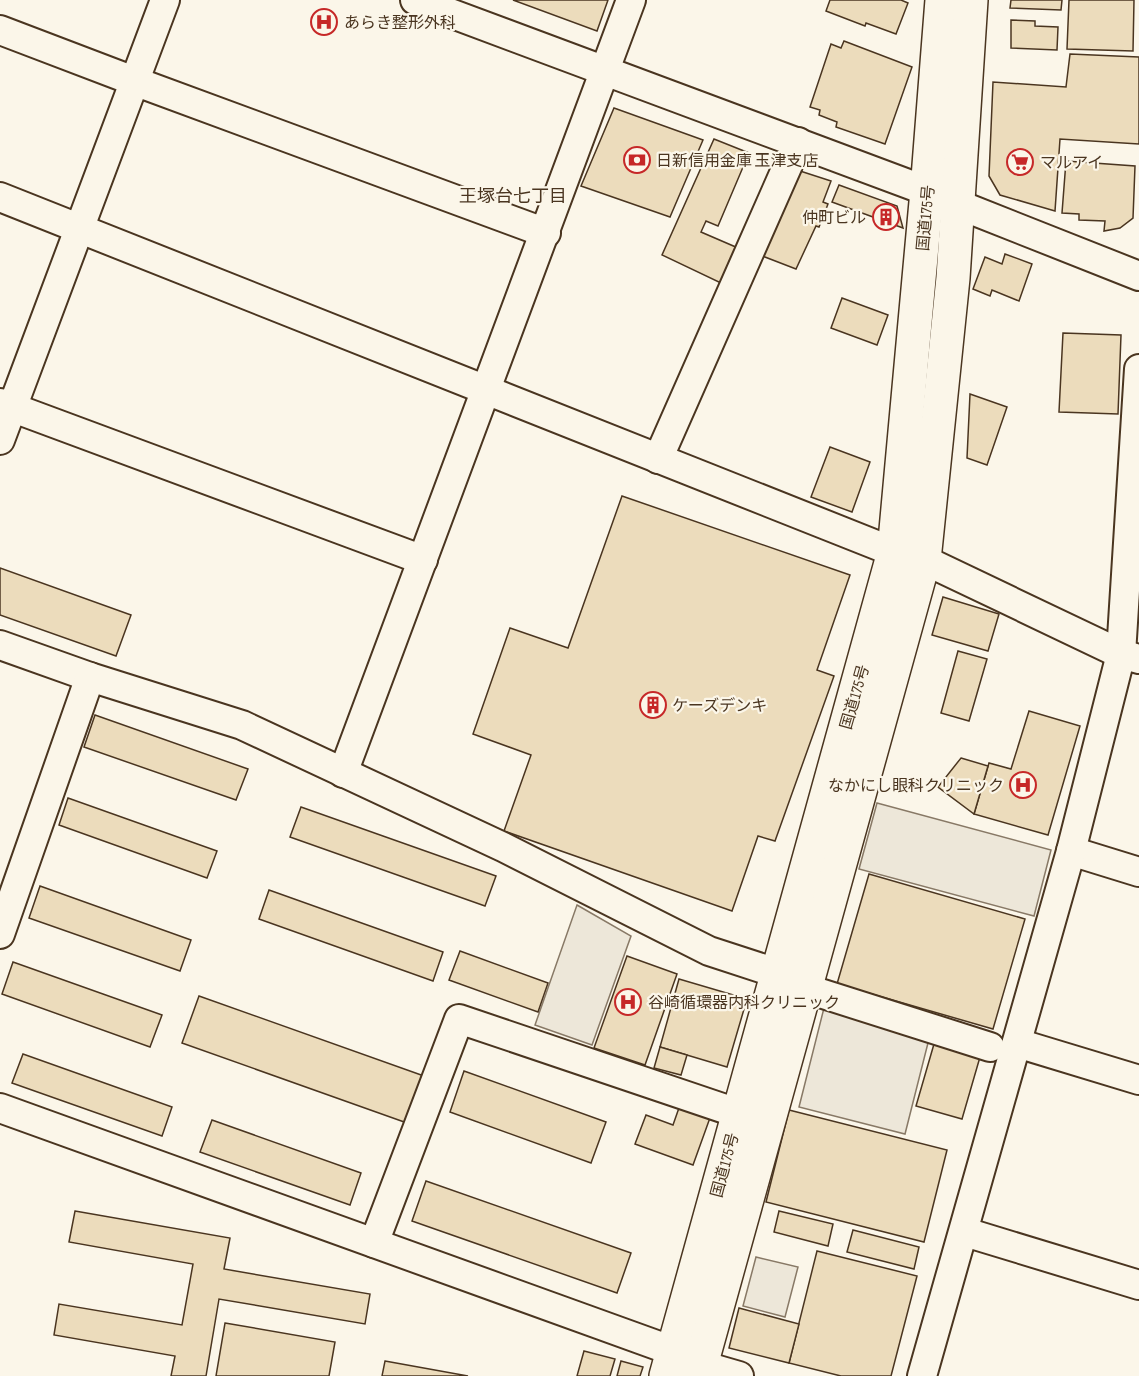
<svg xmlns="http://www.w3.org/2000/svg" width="1139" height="1376" font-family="'Sofia Sans Condensed','Noto Sans JP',sans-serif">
	<rect width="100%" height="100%" fill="#fbf6e9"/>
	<!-- parking -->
	<g fill="#ede7d9" stroke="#887966" stroke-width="1.5">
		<path d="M877,803L1051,850L1034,916L859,869Z"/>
		<path d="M577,905L631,936L592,1045L535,1025Z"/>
		<path d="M825,1004L930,1035L905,1134L799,1107Z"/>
		<path d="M756,1257L798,1267L785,1317L743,1306Z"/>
	</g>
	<!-- building -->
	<g fill="#ecdcbc" stroke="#4a3520" stroke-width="1.5">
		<path d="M513,0H608L597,31Z"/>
		<path d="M830,0H901L908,3L896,34L866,23L865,26L826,11Z"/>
		<path d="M1011,0H1062L1061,10L1010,8Z"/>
		<path d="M1069,0H1134L1133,51L1067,49Z"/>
		<path d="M1011,20L1035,21V26L1058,27L1057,50L1011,48Z"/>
		<path d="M844,41L912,67L885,144L836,127L837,122L819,115L820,110L810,107L831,44L841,48Z"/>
		<path d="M1070,54L1139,57V144L1060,139L1055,211L1000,195L989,176L993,82L1066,87Z"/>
		<path d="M614,108L703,140L670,217L581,186Z"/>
		<path d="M714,139L749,153L718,226L706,221L701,232L738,248L723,284L662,255Z"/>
		<path d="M1066,161L1135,166L1133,218L1120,228L1104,231L1105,221L1079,220V214L1062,213Z"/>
		<path d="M797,170L831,181L823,202L828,204L819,227L816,226L796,269L757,254Z"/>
		<path d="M839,185L897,206L903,228L832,202Z"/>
		<path d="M1005,254L1032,264L1019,301L992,290L990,296L973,289L985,257L1002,264Z"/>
		<path d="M842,298L888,315L877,345L831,328Z"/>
		<path d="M1063,333L1121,335L1118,414L1059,412Z"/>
		<path d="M970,394L1007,407L987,465L967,458Z"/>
		<path d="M830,447L870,462L852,512L811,497Z"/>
		<path d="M622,496L850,575L817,670L834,676L775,841L758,836L732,911L504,831L531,755L473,734L510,628L568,648Z"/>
		<path d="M0,568L131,615L116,656L0,615Z"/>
		<path d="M943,597L999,614L988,651L932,635Z"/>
		<path d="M958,651L987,659L969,721L941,713Z"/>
		<path d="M1029,711L1080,726L1048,835L974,814L989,763L1011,769Z"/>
		<path d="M95,715L248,769L236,800L84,747Z"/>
		<path d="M961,758L988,766L974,814L938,787Z"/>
		<path d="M68,798L217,851L207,878L59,825Z"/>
		<path d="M301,807L496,876L485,906L290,837Z"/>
		<path d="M869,874L1025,919L993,1029L837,984Z"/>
		<path d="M40,886L191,940L180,971L29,918Z"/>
		<path d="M269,890L443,952L433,981L259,919Z"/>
		<path d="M460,951L548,983L538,1012L449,980Z"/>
		<path d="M627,956L677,974L645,1065L594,1048Z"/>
		<path d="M13,962L162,1015L150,1047L2,994Z"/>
		<path d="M679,979L747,999L727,1067L660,1047Z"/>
		<path d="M199,996L424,1076L407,1123L182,1043Z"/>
		<path d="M934,1044L980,1057L962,1119L916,1106Z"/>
		<path d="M660,1047L687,1055L681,1075L654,1068Z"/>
		<path d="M23,1054L172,1107L162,1136L12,1083Z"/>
		<path d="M464,1071L606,1122L591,1163L450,1112Z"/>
		<path d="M680,1105L711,1115L693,1165L635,1144L646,1115L673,1125Z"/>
		<path d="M789,1110L947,1150L924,1242L766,1202Z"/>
		<path d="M212,1120L361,1173L350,1205L200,1152Z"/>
		<path d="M426,1181L631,1253L617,1293L412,1221Z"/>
		<path d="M75,1211L230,1238L224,1269L370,1294L365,1324L219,1299L206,1376H171L175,1356L54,1335L59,1304L182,1325L193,1264L69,1242Z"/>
		<path d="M779,1211L833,1224L828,1246L774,1232Z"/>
		<path d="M853,1230L919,1247L914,1269L847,1252Z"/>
		<path d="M817,1251L917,1276L891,1376H841L789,1363Z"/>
		<path d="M739,1308L799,1324L789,1363L729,1348Z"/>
		<path d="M225,1323L335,1342L329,1376H216Z"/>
		<path d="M584,1351L615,1359L610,1376H577Z"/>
		<path d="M385,1361L468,1376H382Z"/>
		<path d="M621,1361L643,1367L640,1376H617Z"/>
	</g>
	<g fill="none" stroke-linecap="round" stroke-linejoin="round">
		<defs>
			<g id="minor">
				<path d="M415,0L927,191L957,204L1139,276"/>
				<path d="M0,30L134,81L546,233"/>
				<path d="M0,197L894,552L924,560L1121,654L1139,659"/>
				<path d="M0,403L423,560"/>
				<path d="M0,440L165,0"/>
				<path d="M658,459L798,142"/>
				<path d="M0,645L90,677L242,725L503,847L709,951L798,980"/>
				<path d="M343,773L631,0"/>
				<path d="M1071,851L1139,872"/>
				<path d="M0,934L90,677"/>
				<path d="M820,993L990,1047"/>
				<path d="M1017,1043L1139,1080"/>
				<path d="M0,1108L673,1351L701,1365L739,1376"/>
				<path d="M965,1232L1139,1285"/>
				<path d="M374,1243L459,1019L761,1121"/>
				<path d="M922,1376L1071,851L1121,654L1139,369"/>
			</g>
			<g id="highway">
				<path d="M666,1376L894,552L927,191L942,0"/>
				<path d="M698,1376L924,560L953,278L971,0"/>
			</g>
		</defs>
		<!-- minor casing -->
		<use href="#minor" stroke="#4a3520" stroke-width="32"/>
		<!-- highway casing -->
		<use href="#highway" stroke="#4a3520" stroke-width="36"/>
		<!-- minor -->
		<use href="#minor" stroke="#fbf6e9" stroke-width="28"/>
		<!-- highway -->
		<use href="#highway" stroke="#fbf6e9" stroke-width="33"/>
	</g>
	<!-- icons -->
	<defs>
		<symbol id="hospital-ring" viewBox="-11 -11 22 22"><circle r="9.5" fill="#fbf6e9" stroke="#c62828" stroke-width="1.5"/><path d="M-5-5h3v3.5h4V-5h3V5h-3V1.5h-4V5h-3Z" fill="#c62828"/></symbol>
		<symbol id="bank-ring" viewBox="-11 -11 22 22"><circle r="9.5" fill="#fbf6e9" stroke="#c62828" stroke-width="1.5"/><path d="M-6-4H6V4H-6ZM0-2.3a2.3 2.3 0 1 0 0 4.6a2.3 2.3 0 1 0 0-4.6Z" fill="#c62828"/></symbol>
		<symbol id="supermarket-ring" viewBox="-11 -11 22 22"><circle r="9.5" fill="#fbf6e9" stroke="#c62828" stroke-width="1.5"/><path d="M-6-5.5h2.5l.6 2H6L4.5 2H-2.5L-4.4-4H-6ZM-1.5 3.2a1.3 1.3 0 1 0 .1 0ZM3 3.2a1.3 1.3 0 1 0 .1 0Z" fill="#c62828"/></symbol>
		<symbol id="building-ring" viewBox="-11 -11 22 22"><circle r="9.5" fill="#fbf6e9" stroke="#c62828" stroke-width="1.5"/><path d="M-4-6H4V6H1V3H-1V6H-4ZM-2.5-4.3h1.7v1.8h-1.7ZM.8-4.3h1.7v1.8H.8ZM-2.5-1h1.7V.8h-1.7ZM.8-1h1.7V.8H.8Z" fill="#c62828"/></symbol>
	</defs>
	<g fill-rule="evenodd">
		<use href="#hospital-ring" x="309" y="7" width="30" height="30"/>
		<use href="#bank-ring" x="622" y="145" width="30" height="30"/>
		<use href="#supermarket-ring" x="1005" y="147" width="30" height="30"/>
		<use href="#building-ring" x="871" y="202" width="30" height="30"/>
		<use href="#building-ring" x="638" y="690" width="30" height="30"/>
		<use href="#hospital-ring" x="1008" y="770" width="30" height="30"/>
		<use href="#hospital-ring" x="613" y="987" width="30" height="30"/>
	</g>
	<g text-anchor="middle" stroke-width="4.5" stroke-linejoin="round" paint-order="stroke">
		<!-- poi labels -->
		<g font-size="16" fill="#4a3520" stroke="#fbf6e9" text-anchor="start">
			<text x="344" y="28">あらき整形外科</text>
			<text x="656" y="166">日新信用金庫 玉津支店</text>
			<text x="1040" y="168">マルアイ</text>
			<text x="866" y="223" text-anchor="end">仲町ビル</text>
			<text x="672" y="711">ケーズデンキ</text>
			<text x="1004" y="791" text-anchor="end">なかにし眼科クリニック</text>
			<text x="648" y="1008">谷崎循環器内科クリニック</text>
		</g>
		<!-- street labels -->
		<g font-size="16" fill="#4a3520" stroke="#fbf6e9">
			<text transform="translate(925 218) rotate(-85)" y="6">国道175号</text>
			<text transform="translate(854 697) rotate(-74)" y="6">国道175号</text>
			<text transform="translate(724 1165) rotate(-75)" y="6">国道175号</text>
		</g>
		<!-- neighbourhood labels -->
		<g font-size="18" fill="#4a3520" stroke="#fbf6e9">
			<text x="513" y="202">王塚台七丁目</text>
		</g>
	</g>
</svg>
